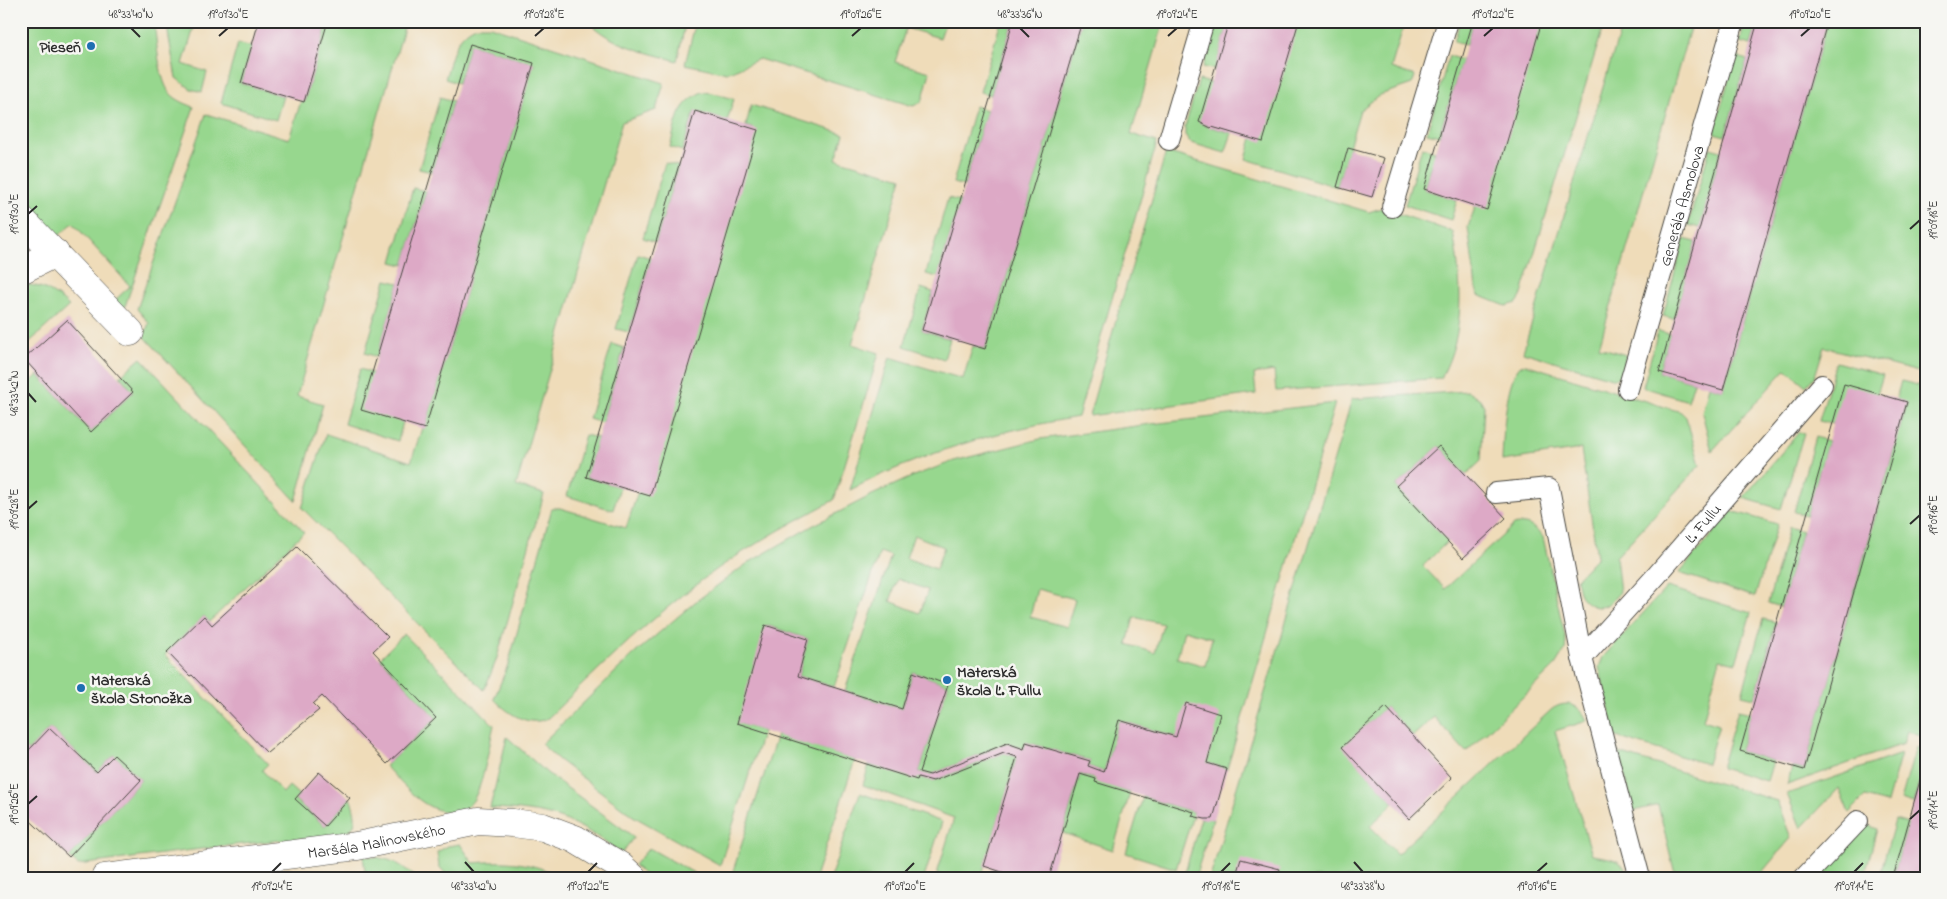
<svg xmlns="http://www.w3.org/2000/svg" width="1947" height="899" font-family="'Indie Flower',sans-serif">
	<rect width="100%" height="100%" fill="#f6f6f2"/>
	<filter id="ink" filterUnits="userSpaceOnUse"><feTurbulence type="fractalNoise" baseFrequency=".02" numOctaves="2"/><feDisplacementMap in="SourceGraphic" scale="10" xChannelSelector="R" yChannelSelector="G"/><feConvolveMatrix kernelMatrix="1 2 1 2 8 2 1 2 1" color-interpolation-filters="sRGB"/></filter>
	<filter id="wash" filterUnits="userSpaceOnUse"><feTurbulence type="fractalNoise" baseFrequency=".0096" numOctaves="4" result="noise"/><feDisplacementMap in="SourceGraphic" scale="20" xChannelSelector="R" yChannelSelector="G"/><feGaussianBlur stdDeviation="1.12" result="paint"/><feColorMatrix in="noise" values="0 0 0 0 0 0 0 0 0 0 0 0 0 0 0 0 0 1.4 0 .05"/><feComposite in="paint" operator="in"/></filter>
	<g filter="url(#wash)">
		<rect width="100%" height="100%" fill="#efdcb9"/>
		<!-- green -->
		<g fill="#97d78e" stroke="#61815c" fill-rule="evenodd">
			<path d="M21,21H154C156,38 159,77 168,90C173,99 184,103 194,107L123,312L113,302L130,286L73,223L55,239L21,203Z"/>
			<path d="M166,21H196L183,64L207,72L202,92L191,89L176,78Z"/>
			<path d="M328,21H406L297,396L323,404L296,501L144,336L149,323L137,309L206,114L289,139L301,101L304,102Z"/>
			<path d="M588,21H686L677,61C648,52 609,45 588,21Z"/>
			<path d="M696,21H946L940,38L906,28L895,62L930,72L922,102L913,106L759,59L727,73L685,64Z"/>
			<path d="M1001,21H1013L991,95L980,92Z"/>
			<path d="M1082,21H1164L1131,134L1157,142L1078,417C995,431 925,452 850,490L890,357L963,379L973,346L985,349Z"/>
			<path d="M1217,21H1229L1215,70L1203,67Z"/>
			<path d="M1299,21H1405L1391,68L1415,76L1412,84L1380,95L1360,110L1337,187L1246,159L1252,138Z"/>
			<path d="M1460,21H1473L1466,45L1454,42Z"/>
			<path d="M1542,21H1605L1521,297L1517,303L1506,306L1478,295L1476,288L1468,227Z"/>
			<path d="M1623,21H1692L1599,347L1626,355L1621,375L1615,379L1523,352Z"/>
			<path d="M1745,21H1758L1751,45L1740,42Z"/>
			<path d="M1822,21H1926V374L1824,347L1815,376L1806,386L1786,369L1712,451L1702,413L1709,386L1723,390L1827,23Z"/>
			<path d="M476,26H490L664,83L656,110L622,122L516,486L544,494L496,661L484,690L302,508L326,434L411,462L422,428H425L534,63L470,44L458,83L445,79C452,58 454,35 476,26Z"/>
			<path d="M238,43L252,47L241,83L283,96L276,120L221,103Z"/>
			<path d="M1449,56L1462,60L1439,136L1427,133Z"/>
			<path d="M1735,56L1747,60L1725,136L1714,133Z"/>
			<path d="M1199,80L1211,83L1204,125L1232,133L1225,153L1191,143L1185,135V127Z"/>
			<path d="M702,92L713,93L734,99L727,121L695,111L682,151L670,147C677,122 676,105 702,92Z"/>
			<path d="M440,97L453,101L432,172L419,169Z"/>
			<path d="M751,105L844,134L836,159L902,178L852,344L879,353L834,500C782,528 729,557 683,595C635,633 592,675 548,718C528,728 508,713 494,699L508,665L552,508H560L626,528L757,130L746,126Z"/>
			<path d="M975,106L987,110L964,186L953,183Z"/>
			<path d="M1422,147L1435,151L1424,189L1457,200L1451,220L1405,205Z"/>
			<path d="M1710,148L1721,151L1700,228L1688,225Z"/>
			<path d="M1166,152L1369,212L1381,208L1453,232C1462,283 1466,331 1441,378L1276,391L1274,371L1254,374L1256,394L1089,416L1116,320Z"/>
			<path d="M665,163L678,166L656,242L643,238Z"/>
			<path d="M413,188L426,191L404,265L392,262Z"/>
			<path d="M948,198L960,201L938,277L926,274Z"/>
			<path d="M1684,239L1696,242L1674,319L1663,316Z"/>
			<path d="M638,254L651,258L629,332L616,329Z"/>
			<path d="M386,280L399,283L377,357L365,353Z"/>
			<path d="M21,284C42,285 54,292 69,306L21,350V314L25,312L21,303Z"/>
			<path d="M921,288L933,292L922,330L950,339L944,359L904,346Z"/>
			<path d="M1658,331L1670,334L1659,372L1694,382L1688,401L1643,387Z"/>
			<path d="M612,344L624,348L602,423L589,419Z"/>
			<path d="M141,358L304,532L209,622L204,616L165,655L268,764L262,770L283,793L289,786L299,795L295,800L325,826L350,798C354,807 359,823 350,830C339,839 309,838 294,839C222,845 150,856 78,865L69,857L141,780L114,755L97,772L50,728L28,751L21,745V391L38,375L91,432L133,392L120,376Z"/>
			<path d="M1836,362L1883,375L1877,394L1833,424L1819,421Z"/>
			<path d="M1528,365L1681,412L1686,417L1700,465L1616,557L1620,592C1616,596 1612,601 1608,604C1599,611 1586,605 1580,595C1578,591 1578,585 1576,579L1597,557L1581,449L1502,461C1503,440 1505,385 1518,369C1520,365 1524,365 1528,365Z"/>
			<path d="M360,369L372,373L403,422L398,441L344,424Z"/>
			<path d="M1901,381L1926,387V737L1907,731L1903,744L1787,785L1792,767L1804,770L1907,403L1896,399Z"/>
			<path d="M1468,391L1480,399L1484,406L1481,461L1466,475L1439,446L1396,486L1448,541L1423,566L1445,589L1514,525C1527,521 1534,527 1543,537L1566,641L1565,650L1555,666L1466,752L1434,717L1413,736L1386,707L1343,747L1394,803L1370,826L1397,854L1551,710C1565,699 1581,704 1587,721L1555,731L1592,855C1609,858 1625,858 1629,878H1210L1352,399Z"/>
			<path d="M1335,403L1227,769L1207,763L1176,737L1119,720L1104,772L1088,766L1090,761L1026,742L1024,749L1007,743L930,775L919,772L948,685L913,672L902,709L845,691L891,556L880,552L834,687L798,676L808,639L766,625L738,723L763,731L720,865L633,816L559,760L541,744L633,655L695,602L748,563L812,526L872,495L916,475L954,461L1040,439L1151,424ZM914,535L944,547L936,569L906,558ZM898,579L928,590L920,613L890,601ZM1037,589L1075,599L1067,627L1030,617ZM1134,617L1163,624L1155,653L1127,644ZM1184,630L1212,638L1205,666L1177,658Z"/>
			<path d="M1799,432L1804,433L1781,509L1743,498Z"/>
			<path d="M585,435L598,438L586,477L620,487L613,510L567,496Z"/>
			<path d="M1815,437L1828,441L1807,515L1794,512Z"/>
			<path d="M1732,511L1777,524L1755,597L1679,573Z"/>
			<path d="M1789,527L1802,531L1781,607L1768,603Z"/>
			<path d="M1667,587L1751,613L1736,663L1720,659L1703,720L1719,725L1707,764L1616,737L1599,667L1603,657Z"/>
			<path d="M1763,619L1776,622L1755,698L1742,695Z"/>
			<path d="M404,634L494,725C489,746 484,781 474,799C470,806 461,812 452,812C423,812 404,785 385,766L436,718L380,658Z"/>
			<path d="M1738,710L1751,713L1740,751L1773,761L1767,781L1721,768Z"/>
			<path d="M777,735L855,760L815,878H752L733,871Z"/>
			<path d="M507,737L547,773L634,837L621,854C575,818 548,810 490,808Z"/>
			<path d="M1916,747L1926,750V767L1924,766L1913,804L1901,800Z"/>
			<path d="M1004,753L1017,757L981,878H950L937,874L954,818L863,785L869,765L933,781Z"/>
			<path d="M1619,753L1777,801L1791,838L1757,878H1676L1658,805L1634,811Z"/>
			<path d="M1901,754L1887,803L1865,797L1849,813L1839,788L1801,828L1787,794Z"/>
			<path d="M1080,774L1130,793L1113,850L1063,833Z"/>
			<path d="M860,793L942,822L924,878H830Z"/>
			<path d="M1143,797L1194,812L1176,869L1126,853Z"/>
			<path d="M1201,818L1213,819L1196,875L1185,872Z"/>
			<path d="M1895,820L1908,824L1893,878H1879Z"/>
			<path d="M1867,825L1877,829L1864,878H1831L1825,873Z"/>
			<path d="M460,844L473,863C506,860 534,862 563,878H449L439,866L437,852L448,846Z"/>
			<path d="M649,848L703,878H647L634,865Z"/>
			<path d="M363,856C388,858 398,861 416,878H366Z"/>
			<path d="M993,869L1008,874L1007,878H991Z"/>
		</g>
		<g id="blocks">
			<!-- building -->
			<g fill="#dda9c6">
				<path d="M259,21H328L304,102L241,83Z"/>
				<path d="M1013,21H1082L985,349L922,330Z"/>
				<path d="M1229,21H1299L1263,142L1212,127L1211,128L1199,122Z"/>
				<path d="M1473,21H1542L1487,210L1424,189Z"/>
				<path d="M1758,21L1827,23L1723,390L1659,372Z"/>
				<path d="M470,44L534,63L425,429L361,410Z"/>
				<path d="M695,111L758,130L650,496L586,477Z"/>
				<path d="M1348,148L1384,158L1372,197L1337,187Z"/>
				<path d="M67,320L133,392L91,432L24,359Z"/>
				<path d="M1844,384L1907,402L1804,770L1740,751Z"/>
				<path d="M1439,446L1506,518L1463,558L1396,486Z"/>
				<path d="M297,547L388,637L373,651L436,718L387,764L322,696L313,704L319,710L267,753L192,675L190,676L167,652L204,616L212,625Z"/>
				<path d="M765,625L808,639L798,676L902,709L913,672L948,685L919,772L930,775L1007,743L1024,749L1026,742L1090,761L1088,766L1104,772L1119,720L1176,737L1186,703L1220,714L1207,763L1227,769L1213,819H1205L1192,816L1194,812L1095,782L1096,779L1080,774L1049,878H1007L1008,874L984,866L1017,757L1004,753L933,781L918,777L917,780L737,723Z"/>
				<path d="M1386,707L1452,778L1409,819L1342,747Z"/>
				<path d="M50,728L97,772L114,755L141,780L69,857L21,812V745L28,751Z"/>
				<path d="M1924,766L1926,767V878H1893Z"/>
				<path d="M319,772L350,798L325,826L295,799Z"/>
				<path d="M1241,859L1280,869L1277,878H1235Z"/>
			</g>
		</g>
	</g>
	<g filter="url(#ink)">
		<use href="#blocks" fill-opacity="0" stroke="#484640" stroke-width="1"/>
		<g fill="none" stroke-linecap="round" stroke-linejoin="round">
			<defs>
				<g id="lane">
					<path d="M1169,140L1204,21"/>
					<path d="M1392,207L1448,21"/>
					<path id="s1" d="M1628,389L1734,21"/>
					<path d="M1496,493L1549,488L1582,658L1640,878"/>
					<path id="s2" d="M1582,658L1657,575L1822,385"/>
					<path d="M1804,878L1858,821"/>
				</g>
				<g id="street">
					<path d="M21,219L130,332"/>
					<path d="M21,270L55,253"/>
					<path id="s3" d="M105,878L357,846L478,821L513,823L543,827L575,839L620,866L633,878"/>
				</g>
			</defs>
			<!-- lane casing -->
			<use href="#lane" stroke="#484640" stroke-width="22"/>
			<!-- street casing -->
			<use href="#street" stroke="#484640" stroke-width="29"/>
			<!-- lane -->
			<use href="#lane" stroke="#fff" stroke-width="20"/>
			<!-- street -->
			<use href="#street" stroke="#fff" stroke-width="28"/>
		</g>
	</g>
	<!-- ticks -->
	<path fill="none" stroke="#2b2b2b" stroke-width="2" d="M131,28L140,37M1020,28L1029,37M219,36L228,28M535,36L544,28M852,36L861,28M1168,36L1177,28M1484,36L1493,28M1801,36L1810,28M28,214L37,206M1910,229L1920,220M28,393L36,402M28,509L37,501M1910,524L1920,515M28,804L37,796M1910,819L1920,810M465,862L474,872M1354,862L1363,872M272,872L281,863M588,872L597,863M905,872L914,863M1221,872L1230,863M1537,872L1547,863M1854,872L1863,863"/>
	<!-- markers -->
	<g fill="#1f6fb2" stroke="#f6f6f2" stroke-width="2">
		<circle cx="91" cy="46" r="5"/>
		<circle cx="947" cy="680" r="5"/>
		<circle cx="81" cy="688" r="5"/>
	</g>
	<g text-anchor="middle" stroke-width="5" stroke-linejoin="round" paint-order="stroke">
		<!-- poi labels -->
		<g font-size="16" font-weight="bold" fill="#2b2b2b" stroke="#f6f6f2" text-anchor="start">
			<text x="81" y="52" text-anchor="end">Pieseň</text>
			<text x="957" y="677">Materská<tspan x="957" dy="18">škola Ľ. Fullu</tspan></text>
			<text x="91" y="685">Materská<tspan x="91" dy="18">škola Stonožka</tspan></text>
		</g>
		<!-- street labels -->
		<g font-size="16" fill="#2b2b2b" stroke="#f6f6f2">
			<text dy="6" stroke="none"><textPath href="#s1" startOffset="191">Generála Asmolova</textPath></text>
			<text dy="6" stroke="none"><textPath href="#s2" startOffset="181">Ľ. Fullu</textPath></text>
			<text dy="6" stroke="none"><textPath href="#s3" startOffset="274">Maršála Malinovského</textPath></text>
		</g>
	</g>
	<!-- margin -->
	<rect width="1947" height="899" fill="none" stroke="#f6f6f2" stroke-width="55"/>
	<rect x="28" y="28" width="1892" height="844" fill="none" stroke="#2b2b2b" stroke-width="2"/>
	<g font-size="12" text-anchor="middle" fill="#2b2b2b">
		<text x="131" y="18">48°33'40"N</text>
		<text x="228" y="18">19°09'30"E</text>
		<text x="544" y="18">19°09'28"E</text>
		<text x="861" y="18">19°09'26"E</text>
		<text x="1020" y="18">48°33'36"N</text>
		<text x="1177" y="18">19°09'24"E</text>
		<text x="1493" y="18">19°09'22"E</text>
		<text x="1810" y="18">19°09'20"E</text>
		<text transform="translate(14 214) rotate(-90)" y="4">19°09'30"E</text>
		<text transform="translate(1933 220) rotate(-90)" y="4">19°09'18"E</text>
		<text transform="translate(14 393) rotate(-90)" y="4">48°33'42"N</text>
		<text transform="translate(14 509) rotate(-90)" y="4">19°09'28"E</text>
		<text transform="translate(1933 515) rotate(-90)" y="4">19°09'16"E</text>
		<text transform="translate(14 804) rotate(-90)" y="4">19°09'26"E</text>
		<text transform="translate(1933 810) rotate(-90)" y="4">19°09'14"E</text>
		<text x="272" y="890">19°09'24"E</text>
		<text x="474" y="890">48°33'42"N</text>
		<text x="588" y="890">19°09'22"E</text>
		<text x="905" y="890">19°09'20"E</text>
		<text x="1221" y="890">19°09'18"E</text>
		<text x="1363" y="890">48°33'38"N</text>
		<text x="1537" y="890">19°09'16"E</text>
		<text x="1854" y="890">19°09'14"E</text>
	</g>
</svg>
